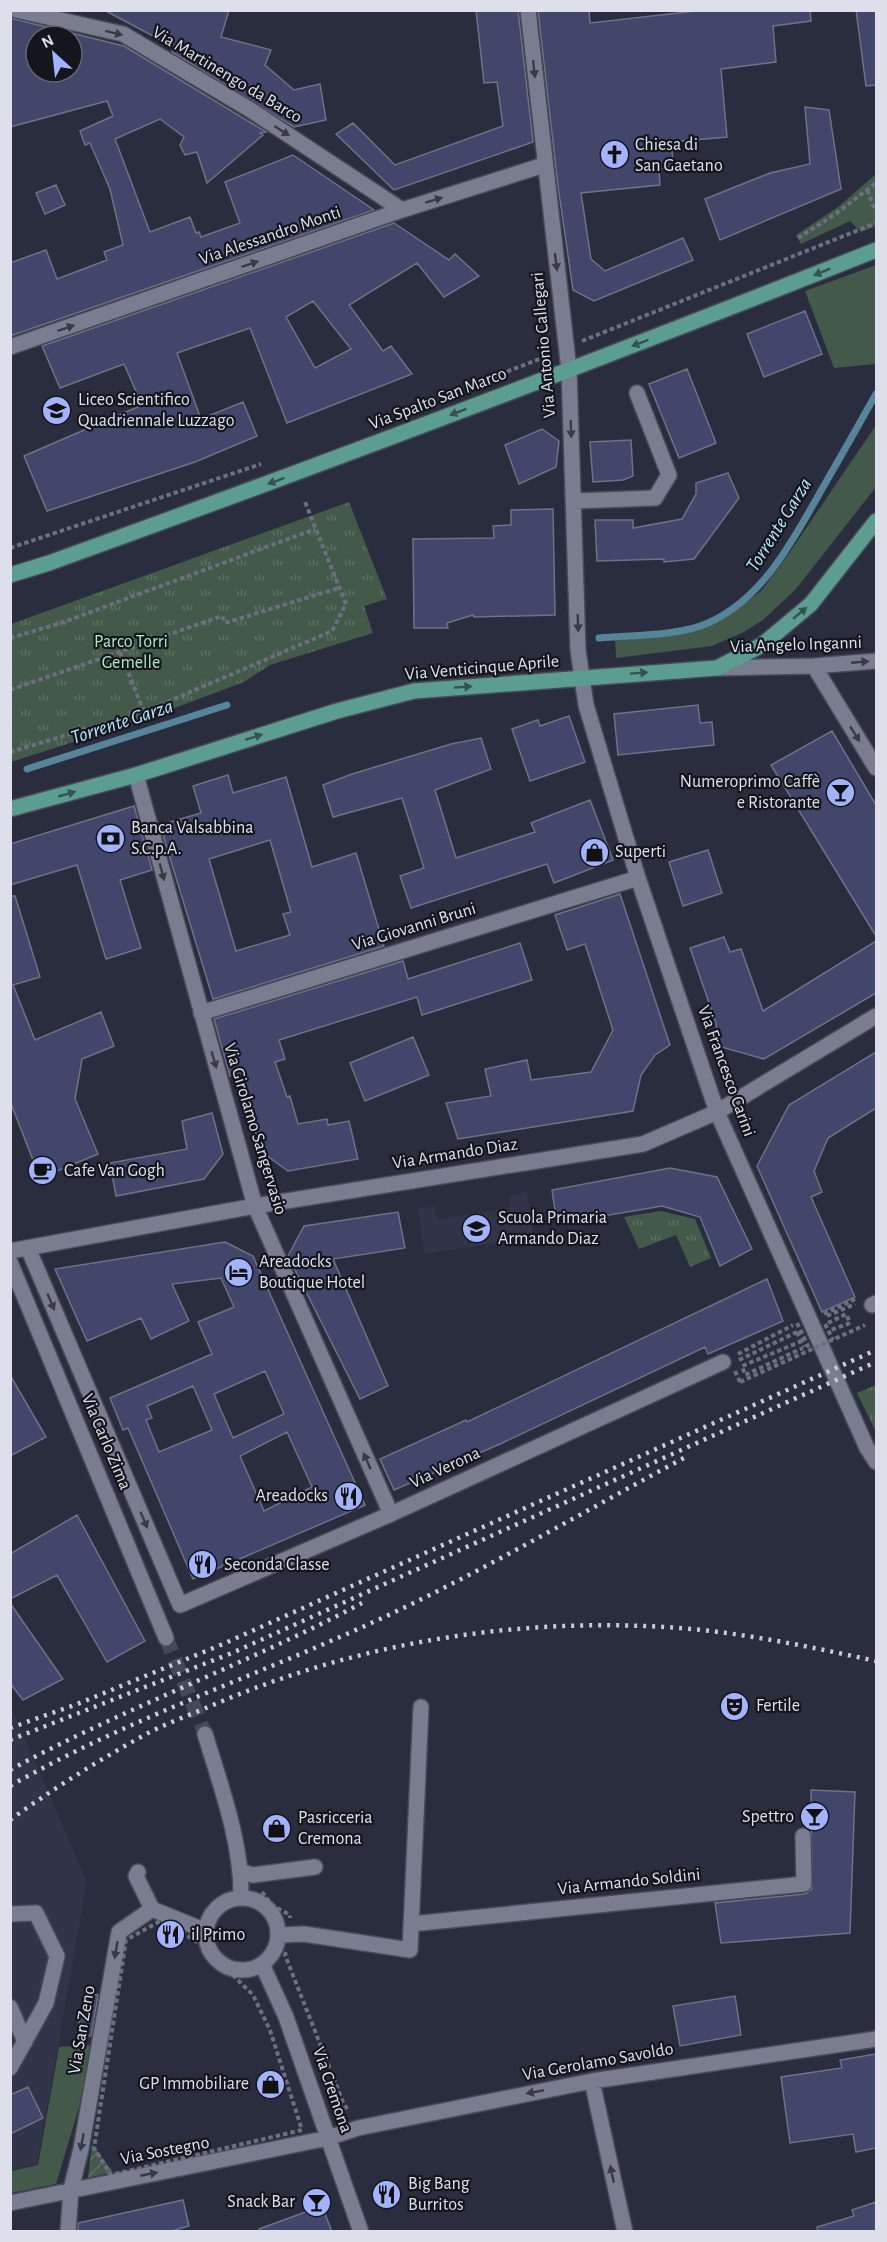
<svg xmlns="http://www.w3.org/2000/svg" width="887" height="2242" font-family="'Alegreya Sans',sans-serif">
	<defs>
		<pattern id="park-tufts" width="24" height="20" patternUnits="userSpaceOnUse" patternTransform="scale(1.5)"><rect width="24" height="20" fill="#435949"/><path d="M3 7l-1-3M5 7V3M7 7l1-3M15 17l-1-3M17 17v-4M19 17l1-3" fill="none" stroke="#5e7163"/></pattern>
		<pattern id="garden-furrows" width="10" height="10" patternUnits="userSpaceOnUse" patternTransform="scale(1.5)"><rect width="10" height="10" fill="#435949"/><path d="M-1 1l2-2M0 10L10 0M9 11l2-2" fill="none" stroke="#5e7163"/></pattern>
	</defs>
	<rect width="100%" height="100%" fill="#2a2d3d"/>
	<path fill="#32344a" d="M527 1192 534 1237 424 1254 418 1209 435 1206 437 1219 510 1208V1195Z
		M14 1713 87 1882 37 2164 11 2170 10 1714Z"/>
	<path fill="#435949" d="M876 174V226L861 232 850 221 801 244 796 235 838 207Z
		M876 265V364L834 368 805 291Z
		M876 425V487L796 589 763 620 742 633 712 646 616 658 615 639 683 633 709 626 733 612 761 591 790 552Z
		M92 2045 79 2107 56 2184 11 2193V2171L38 2165 59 2047Z"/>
	<path fill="url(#park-tufts)" d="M349 502 387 599 364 606 373 633 270 665 244 682 148 718 11 762V624Z
		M661 1211 695 1219 711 1258 690 1267 676 1235 639 1249 624 1217Z
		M876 1385V1432L857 1393Z"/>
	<path fill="url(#garden-furrows)" d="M92 2144 113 2172 88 2178Z"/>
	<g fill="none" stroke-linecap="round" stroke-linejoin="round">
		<path stroke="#568499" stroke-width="7" d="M599 638C631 635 680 636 708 623 764 598 793 540 822 489 840 458 858 426 876 394
			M27 769 227 705"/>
	</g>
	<path fill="#41466a" stroke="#6e7285" stroke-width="1.5" fill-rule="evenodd" d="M104 10H229L221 37 271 50 265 65 294 90 320 84 326 120 294 127 172 52 174 47Z
		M476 10H518L533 142 394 190 336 134 353 123 395 165 503 126 497 82 484 83Z
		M538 10H589L590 23 705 10H810L811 21 773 26 776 62 721 69 727 137 671 142 674 168 659 169 660 185 581 193 591 259 605 271 683 238 693 260 594 301 573 290 558 186Z
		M856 10H876V85L866 86Z
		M10 18 124 46 266 132 260 133 263 135 207 183 197 152 185 155 180 145 184 137 160 119 115 139 150 232 190 217 196 233 199 232 201 237 240 223 225 182 293 155 374 210 10 336V263L46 250 57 279 107 260 104 252 123 245 110 189 90 143 85 145 80 131 113 116 107 101 10 127ZM36 36H72V72H36Z
		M805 107 829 110 841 189 720 240 705 199 770 173 810 164Z
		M56 185 65 205 45 214 36 193Z
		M394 223 449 260 455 254 479 276 444 297 417 263 349 305 383 351 391 346 412 374 287 423 250 328 177 353 201 419 243 402 257 436 195 462 47 511 24 456 142 405 124 364 60 388 42 346ZM313 301 351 349 315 368 286 317Z
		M805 311 822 354 764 377 747 334Z
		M687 369 716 443 679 458 649 384Z
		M542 429 559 441 556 467 519 484 505 445Z
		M631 440 633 476 623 480 593 482 590 442Z
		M728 473 739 498 694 559 664 562V559L597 561 595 520H633V528L682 519 696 494V483Z
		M553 509 555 615 474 617 473 615 447 623 448 628H414L413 539 494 538 493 526 511 525V510Z
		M698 705 700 723 712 722 714 745 618 755 614 714Z
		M569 716 585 762 530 781 512 729 538 720 540 726Z
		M832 731 876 805V936L771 765Z
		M481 738 491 769 435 790 456 858 535 832 531 823 590 800 613 860 554 883 547 864 411 908 400 876 424 868 402 798 333 817 323 785 352 774 451 744Z
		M228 775 233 793 286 777 312 867 356 853 384 946 213 999 160 825 201 813 193 786ZM270 840 291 912 283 914 290 935 236 951 209 859Z
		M134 806 152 870 120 880 141 948 106 959 77 865 10 885V844Z
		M708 850 722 893 683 906 669 862Z
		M620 894 670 1045 655 1055 641 1075 633 1111 458 1139 446 1103 491 1096 485 1069 527 1060 531 1080 591 1072 613 1030 585 944 567 950 555 915Z
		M10 896H15L40 977 13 985 35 1040 101 1012 114 1046 82 1059 75 1099 98 1154 40 1178 10 1101Z
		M724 937 730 952 741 949 763 1011 876 941V993L764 1059 721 1047 715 1020 690 948Z
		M520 943 532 980 422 1015 417 997 279 1040 285 1059 275 1062 287 1097 290 1096 298 1124 327 1119 328 1125 349 1121 358 1159 288 1171 262 1152 236 1075 230 1076 214 1019 403 961 408 979Z
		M413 1037 429 1075 365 1101 350 1063Z
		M876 1052V1108L828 1138 814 1171 822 1192 811 1197 855 1297 822 1312 757 1166 789 1105Z
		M212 1113 223 1154 204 1179 116 1196 110 1163 187 1149 182 1121Z
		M670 1168 717 1177 752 1249 720 1266 700 1217 662 1206 557 1224 552 1190Z
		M398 1212 405 1248 333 1259 388 1386 360 1399 288 1256 304 1226Z
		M225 1242 253 1256 365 1505 193 1579 128 1428 123 1430 110 1398 212 1354 198 1322 234 1307 221 1278 172 1284 189 1321 151 1339 141 1318 87 1341 55 1269ZM265 1371 284 1414 233 1438 214 1394ZM193 1386 212 1430 159 1452 146 1420 152 1418 147 1406ZM287 1432 312 1487 264 1511 240 1456Z
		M767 1279 783 1321 708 1354 705 1347 500 1444 394 1490 380 1459 466 1420 467 1422Z
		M10 1375 46 1437 10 1456Z
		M77 1515 145 1641 107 1662 57 1575 10 1599V1554Z
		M10 1603 63 1679 23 1700 10 1683Z
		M811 1790 855 1792 850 1933 721 1943 715 1903 805 1894 812 1889Z
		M85 1993 98 1995 91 2036 77 2034Z
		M735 1996 741 2035 680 2046 673 2006Z
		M876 2054V2148L856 2152 853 2134 790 2143 781 2077 842 2068 840 2060Z
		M28 2087 43 2118 10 2134V2095Z
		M183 2200 189 2226 168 2232H78V2223Z
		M876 2202V2232H818L817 2227 854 2216 852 2210Z
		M322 2206 332 2232H260L259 2229Z"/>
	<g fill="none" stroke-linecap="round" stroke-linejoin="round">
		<path stroke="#454857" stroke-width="15" stroke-dasharray="15 8" stroke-linecap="butt" d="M166 1638 205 1734"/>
		<defs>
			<path id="minor" d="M16 10 123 34 249 109 402 210
				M528 10 569 370 578 650 586 705 638 878 717 1112 867 1448 876 1462
				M10 347 402 210 544 165
				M574 501 655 498 669 475 637 393
				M814 666 876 768
				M717 668 814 666 876 661
				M136 775 255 1206 391 1514
				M201 1013 638 878
				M28 1248 180 1605 391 1514 723 1362
				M10 1251 255 1206 643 1144 717 1112 876 1016
				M10 1262 166 1638
				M872 1305 876 1303
				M205 1734C221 1787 242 1843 241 1898
				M138 1872 136 1876 152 1909
				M242 1872 253 1875 315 1867
				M206 1934a36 36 0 1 1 72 0a36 36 0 1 1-72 0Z
				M152 1909 206 1931
				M10 1914 36 1913 57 1956 46 2003 10 2068
				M411 1924 804 1884 803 1836
				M278 1935 304 1934 410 1950 421 1707
				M262 1964 286 2017 361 2232
				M10 2007 25 2042
				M592 2081 625 2232
				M10 2203 328 2138 358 2128 592 2081 876 2039
				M68 2232 71 2189 81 2149 119 1932 152 1909"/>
			<path id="major" d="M10 575 49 563C326 463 602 359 876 250
				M10 809 136 775 337 711 414 691 717 668 762 645 811 604 876 521"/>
		</defs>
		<use href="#minor" stroke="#484a57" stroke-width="18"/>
		<use href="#major" stroke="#484a57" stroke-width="18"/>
		<path stroke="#6c6f7d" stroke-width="4" stroke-dasharray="4.5 3" stroke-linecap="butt" d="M867 190 876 212
			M798 238 834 215 876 183
			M582 341 876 223
			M451 393 550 355
			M10 548 261 464
			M10 638 61 623 315 529
			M120 652 144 712
			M10 690 222 616 225 623 339 588
			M10 752 144 712 332 631 346 604 305 502
			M824 1314 855 1299
			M827 1316 855 1304
			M828 1323 846 1314 850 1323 831 1330
			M802 1341 742 1366 745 1375 803 1348
			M738 1354 793 1325
			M739 1360 797 1332
			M735 1371 740 1382
			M262 1892 272 1905 290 1915V1918
			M162 1920 202 1945 253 1995 270 2030 302 2130 111 2175 94 2148 126 1940Z
			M286 1952 285 1955 343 2102 349 2112"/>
		<use href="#minor" stroke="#7a7d90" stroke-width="15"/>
		<use href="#major" stroke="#5b9d8f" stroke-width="15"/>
		<path stroke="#c9ccd6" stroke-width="4.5" stroke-dasharray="3 6" stroke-linecap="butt" d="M10 1728 75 1705 223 1644 876 1350
			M10 1740 232 1653 876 1362
			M10 1770C124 1708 247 1664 362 1603
			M10 1786C122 1722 242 1681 358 1629 470 1579 577 1515 684 1458
			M10 1820C54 1788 102 1758 150 1732 170 1722 192 1714 213 1705 364 1640 528 1615 692 1629 754 1635 816 1648 876 1661"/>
		<path stroke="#6c6f7d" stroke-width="4" stroke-dasharray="4.5 3" stroke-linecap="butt" d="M797 1323 810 1350
			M825 1324 833 1340
			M797 1332 804 1347
			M740 1382 865 1325"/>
	</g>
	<defs><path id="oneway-solid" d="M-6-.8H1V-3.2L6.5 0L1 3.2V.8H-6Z" transform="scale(1.5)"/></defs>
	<g fill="#383a45">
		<use href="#oneway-solid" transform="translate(114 33) rotate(14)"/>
		<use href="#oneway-solid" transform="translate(534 69) rotate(84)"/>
		<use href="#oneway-solid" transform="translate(282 131) rotate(33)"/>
		<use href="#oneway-solid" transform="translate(434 200) rotate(-17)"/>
		<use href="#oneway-solid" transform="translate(556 262) rotate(83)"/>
		<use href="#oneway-solid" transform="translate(250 264) rotate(-19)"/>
		<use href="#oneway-solid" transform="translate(66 328) rotate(-19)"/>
		<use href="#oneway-solid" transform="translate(571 429) rotate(88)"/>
		<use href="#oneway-solid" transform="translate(578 623) rotate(88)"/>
		<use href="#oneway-solid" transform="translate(860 662) rotate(-5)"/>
		<use href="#oneway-solid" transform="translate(855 734) rotate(58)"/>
		<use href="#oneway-solid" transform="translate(162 872) rotate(75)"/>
		<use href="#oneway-solid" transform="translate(214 1060) rotate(74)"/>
		<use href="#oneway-solid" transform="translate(51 1302) rotate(67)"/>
		<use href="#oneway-solid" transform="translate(367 1461) rotate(-114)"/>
		<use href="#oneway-solid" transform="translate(144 1520) rotate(67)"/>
		<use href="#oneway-solid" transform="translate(116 1950) rotate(100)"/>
		<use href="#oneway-solid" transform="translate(535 2092) rotate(169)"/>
		<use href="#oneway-solid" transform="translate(82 2142) rotate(101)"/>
		<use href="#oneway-solid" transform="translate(149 2174) rotate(-11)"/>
		<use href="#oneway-solid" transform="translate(612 2174) rotate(-102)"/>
	</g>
	<g fill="#345350">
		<use href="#oneway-solid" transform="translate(822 272) rotate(158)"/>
		<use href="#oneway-solid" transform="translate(640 343) rotate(159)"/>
		<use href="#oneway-solid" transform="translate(458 412) rotate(159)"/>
		<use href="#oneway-solid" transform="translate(276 481) rotate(160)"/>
		<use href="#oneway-solid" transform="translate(800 613) rotate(-40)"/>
		<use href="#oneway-solid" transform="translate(639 673) rotate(-4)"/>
		<use href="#oneway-solid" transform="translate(463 687) rotate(-4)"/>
		<use href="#oneway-solid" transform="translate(254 737) rotate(-18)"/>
		<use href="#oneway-solid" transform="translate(67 794) rotate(-16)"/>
	</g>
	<defs>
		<symbol id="church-disc" viewBox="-11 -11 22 22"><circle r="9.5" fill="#a2b2fd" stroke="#14161d"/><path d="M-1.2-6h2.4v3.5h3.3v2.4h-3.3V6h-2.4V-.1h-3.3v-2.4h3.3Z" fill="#111"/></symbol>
		<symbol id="school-disc" viewBox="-11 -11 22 22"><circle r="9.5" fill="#a2b2fd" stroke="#14161d"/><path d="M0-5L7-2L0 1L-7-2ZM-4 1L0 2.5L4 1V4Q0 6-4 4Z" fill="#111"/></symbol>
		<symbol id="bar-disc" viewBox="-11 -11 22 22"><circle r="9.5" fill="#a2b2fd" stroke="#14161d"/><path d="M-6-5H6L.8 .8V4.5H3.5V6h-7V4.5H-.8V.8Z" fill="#111"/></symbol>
		<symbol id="bank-disc" viewBox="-11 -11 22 22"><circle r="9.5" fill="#a2b2fd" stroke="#14161d"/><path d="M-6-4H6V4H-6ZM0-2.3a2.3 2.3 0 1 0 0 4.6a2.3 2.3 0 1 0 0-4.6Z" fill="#111"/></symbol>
		<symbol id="shop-disc" viewBox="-11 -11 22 22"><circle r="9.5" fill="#a2b2fd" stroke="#14161d"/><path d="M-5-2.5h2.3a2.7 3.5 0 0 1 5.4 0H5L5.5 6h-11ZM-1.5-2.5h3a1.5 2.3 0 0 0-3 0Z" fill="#111"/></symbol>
		<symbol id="cafe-disc" viewBox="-11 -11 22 22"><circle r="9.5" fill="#a2b2fd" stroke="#14161d"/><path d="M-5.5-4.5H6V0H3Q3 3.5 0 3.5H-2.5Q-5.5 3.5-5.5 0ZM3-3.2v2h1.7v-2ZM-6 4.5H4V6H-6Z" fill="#111"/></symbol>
		<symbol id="hotel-disc" viewBox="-11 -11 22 22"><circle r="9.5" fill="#a2b2fd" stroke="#14161d"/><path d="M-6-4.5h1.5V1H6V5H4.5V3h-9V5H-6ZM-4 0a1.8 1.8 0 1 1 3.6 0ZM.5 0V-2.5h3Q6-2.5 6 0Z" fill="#111"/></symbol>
		<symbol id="restaurant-disc" viewBox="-11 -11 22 22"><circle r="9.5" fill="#a2b2fd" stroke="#14161d"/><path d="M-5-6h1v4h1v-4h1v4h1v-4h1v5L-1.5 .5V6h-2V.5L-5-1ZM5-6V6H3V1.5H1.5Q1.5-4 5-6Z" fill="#111"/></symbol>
		<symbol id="theatre-disc" viewBox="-11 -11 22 22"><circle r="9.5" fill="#a2b2fd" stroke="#14161d"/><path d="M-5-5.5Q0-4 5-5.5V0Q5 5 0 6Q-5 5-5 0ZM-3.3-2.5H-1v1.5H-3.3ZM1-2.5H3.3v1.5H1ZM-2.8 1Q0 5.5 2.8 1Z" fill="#111"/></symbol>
	</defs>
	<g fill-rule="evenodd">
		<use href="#church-disc" x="598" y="138" width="33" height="33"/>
		<use href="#school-disc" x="40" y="394" width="33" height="33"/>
		<use href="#bar-disc" x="824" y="776" width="33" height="33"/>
		<use href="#bank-disc" x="94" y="822" width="33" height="33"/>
		<use href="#shop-disc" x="578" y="836" width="33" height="33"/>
		<use href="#cafe-disc" x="26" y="1154" width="33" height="33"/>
		<use href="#school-disc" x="460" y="1212" width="33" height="33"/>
		<use href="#hotel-disc" x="222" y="1256" width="33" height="33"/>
		<use href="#restaurant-disc" x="332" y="1480" width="33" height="33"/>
		<use href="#restaurant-disc" x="186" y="1548" width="33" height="33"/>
		<use href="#theatre-disc" x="718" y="1690" width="33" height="33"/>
		<use href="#bar-disc" x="798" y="1800" width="33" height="33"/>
		<use href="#shop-disc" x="260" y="1812" width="33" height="33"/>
		<use href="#restaurant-disc" x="154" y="1918" width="33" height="33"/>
		<use href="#shop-disc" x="254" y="2068" width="33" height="33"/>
		<use href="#restaurant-disc" x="370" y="2178" width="33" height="33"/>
		<use href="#bar-disc" x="300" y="2186" width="33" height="33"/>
	</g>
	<g text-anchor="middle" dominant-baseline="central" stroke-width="4.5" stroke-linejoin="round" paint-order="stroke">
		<g font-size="18" fill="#dde0ea" stroke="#14161d">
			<text transform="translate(227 75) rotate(31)">Via Martinengo da Barco</text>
			<text transform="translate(270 236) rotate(-19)">Via Alessandro Monti</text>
			<text transform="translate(544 345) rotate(-95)">Via Antonio Callegari</text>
			<text transform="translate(438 399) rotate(-21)">Via Spalto San Marco</text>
			<text transform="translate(796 645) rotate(-2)">Via Angelo Inganni</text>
			<text transform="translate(482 668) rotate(-5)">Via Venticinque Aprile</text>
			<text transform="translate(414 927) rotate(-17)">Via Giovanni Bruni</text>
			<text transform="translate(726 1071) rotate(70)">Via Francesco Carini</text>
			<text transform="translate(255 1129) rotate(73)">Via Girolamo Sangervasio</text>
			<text transform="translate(455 1154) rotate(-9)">Via Armando Diaz</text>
			<text transform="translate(106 1442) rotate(67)">Via Carlo Zima</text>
			<text transform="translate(445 1468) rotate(-25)">Via Verona</text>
			<text transform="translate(629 1882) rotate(-6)">Via Armando Soldini</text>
			<text transform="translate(82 2030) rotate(-80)">Via San Zeno</text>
			<text transform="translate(598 2062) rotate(-10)">Via Gerolamo Savoldo</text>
			<text transform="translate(332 2090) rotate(71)">Via Cremona</text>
			<text transform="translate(165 2151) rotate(-11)">Via Sostegno</text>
		</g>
		<g font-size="18" fill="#dde0ea" stroke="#14161d" text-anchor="start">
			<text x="635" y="145">Chiesa di<tspan x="635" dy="21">San Gaetano</tspan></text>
			<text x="78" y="400">Liceo Scientifico<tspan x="78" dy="21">Quadriennale Luzzago</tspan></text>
			<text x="820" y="782" text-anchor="end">Numeroprimo Caffè<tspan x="820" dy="21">e Ristorante</tspan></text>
			<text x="131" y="828">Banca Valsabbina<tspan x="131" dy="21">S.C.p.A.</tspan></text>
			<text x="615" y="852">Superti</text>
			<text x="64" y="1171">Cafe Van Gogh</text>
			<text x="498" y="1218">Scuola Primaria<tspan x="498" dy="21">Armando Diaz</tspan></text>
			<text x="259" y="1262">Areadocks<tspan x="259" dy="21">Boutique Hotel</tspan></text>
			<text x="328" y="1496" text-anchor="end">Areadocks</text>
			<text x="224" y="1565">Seconda Classe</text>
			<text x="756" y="1706">Fertile</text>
			<text x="794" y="1817" text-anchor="end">Spettro</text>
			<text x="298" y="1818">Pasricceria<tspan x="298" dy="21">Cremona</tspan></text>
			<text x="191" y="1935">il Primo</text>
			<text x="249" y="2084" text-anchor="end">GP Immobiliare</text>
			<text x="408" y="2184">Big Bang<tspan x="408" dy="21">Burritos</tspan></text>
			<text x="295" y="2202" text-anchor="end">Snack Bar</text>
		</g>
		<g font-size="18" fill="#abebbe" stroke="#14161d">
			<text x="131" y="642">Parco Torri<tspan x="131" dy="21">Gemelle</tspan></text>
		</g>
		<g font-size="20" font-style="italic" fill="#bae6fb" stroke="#14161d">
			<text transform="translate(779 525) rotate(-58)">Torrente Garza</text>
			<text transform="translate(122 722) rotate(-18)">Torrente Garza</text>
		</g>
	</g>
	<rect width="887" height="2242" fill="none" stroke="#dde0ea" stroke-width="24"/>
	<g transform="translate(54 54) rotate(333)"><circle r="28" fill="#14161d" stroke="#64676f" stroke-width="1.5"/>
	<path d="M0-4.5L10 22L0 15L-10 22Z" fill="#a2b2fd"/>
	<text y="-9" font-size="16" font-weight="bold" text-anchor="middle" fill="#dde0ea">N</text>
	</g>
</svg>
